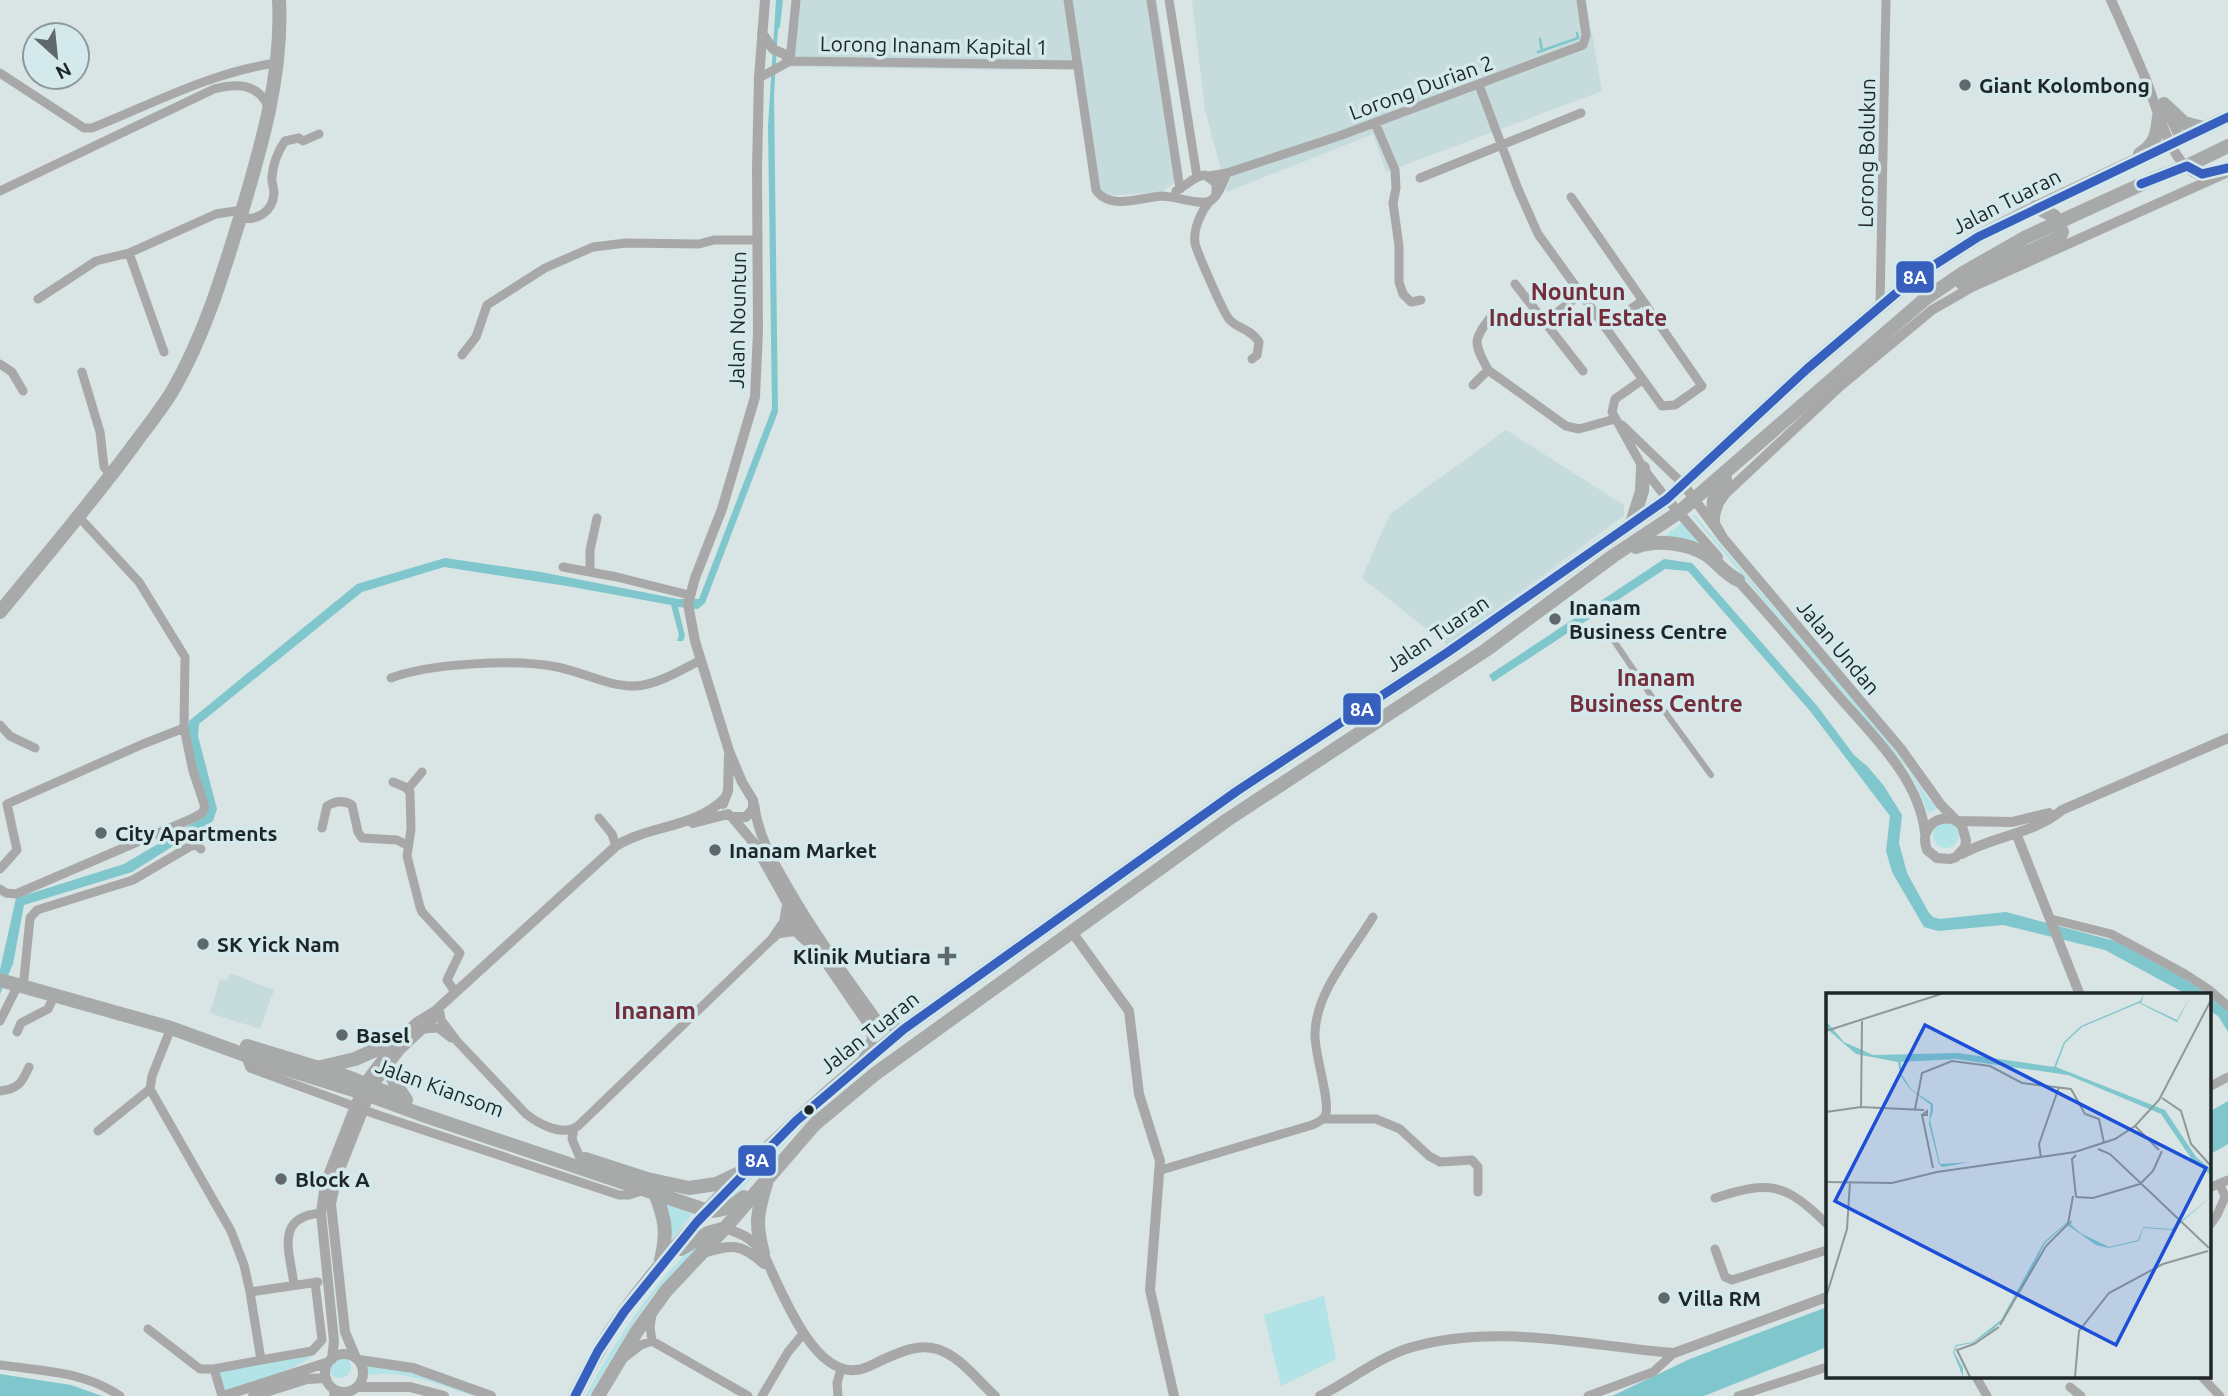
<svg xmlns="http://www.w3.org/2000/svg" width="2228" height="1396" font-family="Ubuntu,sans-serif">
	<rect width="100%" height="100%" fill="#d9e4e5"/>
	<path fill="#c5dbdc" d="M793 0H1157L1183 177 1161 192 1107 196 1100 188 1081 67 1011 70 789 67Z
		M1192 0H1586L1602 91 1386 172 1373 134 1227 192 1205 110Z
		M1506 430 1624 505V516L1447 645 1362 578 1390 514Z
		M230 973 274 990 260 1029 210 1013 220 979 227 980Z"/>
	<path fill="#b2e3e7" d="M1693 513 1877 728 1904 762 1927 797 1937 808 1928 813 1917 785 1906 767 1695 519Z
		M1683 522 1707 550 1660 540Z
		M1933 835a13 13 0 1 1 26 0a13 13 0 1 1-26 0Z
		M791 1135 792 1136 730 1201 728 1199Z
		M663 1201 692 1214 672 1239 670 1219Z
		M705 1240 654 1294 630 1328 589 1396H586C604 1357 668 1259 705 1240Z
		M1324 1296 1336 1359 1281 1386 1264 1315Z
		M321 1348C299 1371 258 1380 228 1390H224L215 1365 219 1363 220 1369Z
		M329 1367a11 11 0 1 1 22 0a11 11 0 1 1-22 0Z
		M363 1361 383 1362 481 1396C467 1396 457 1390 444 1386 414 1376 391 1371 361 1376Z"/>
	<path fill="#7fc7cc" d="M776 0H783L780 27 778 29 774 95 778 412 705 603 698 609 678 607 685 636 683 641H677L679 635 671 605 567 586 444 567 362 592 199 724 198 736 217 809 213 821 132 872 24 905 13 964 0 994V970L16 898 124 864 205 816 207 811 187 734 189 721 357 584 445 558 541 572 678 599H699L772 409 768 126Z
		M1664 559 1692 563 1818 707 1854 755 1868 767 1884 786 1902 815 1899 843 1907 873 1929 913 1933 917 1940 919 2006 912 2115 941 2180 976 2218 1001 2228 1011V1032L2218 1016 2209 1010V995H2188L2105 950 2003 925 1938 931 1924 927 1892 872 1886 851 1890 816 1810 711 1688 571 1665 569 1493 682 1489 675Z
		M2228 1101V1144L2209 1155V1112Z
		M1827 1307V1347L1704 1396H1612L1690 1359Z
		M0 1374 71 1385 102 1396H0Z"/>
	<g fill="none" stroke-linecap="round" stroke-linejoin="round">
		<path stroke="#7fc7cc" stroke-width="2.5" d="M1540 39 1542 51
			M1538 52 1578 38 1577 33"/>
		<path stroke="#a9a8a8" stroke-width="6" d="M1606 629 1654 700
			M1660 705 1711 775"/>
		<path stroke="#a9a8a8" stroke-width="9" d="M1068 0 1096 190C1109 211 1142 197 1162 196 1174 196 1201 206 1210 201 1219 196 1223 181 1227 173
			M1151 0 1180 189
			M1169 0 1197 177
			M790 61 1078 65
			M790 61 796 0
			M0 73 84 128H92C152 104 212 72 276 63
			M759 78 790 61
			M1479 85 1518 189 1538 234 1662 406 1675 405 1702 386 1571 197
			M1375 123 1395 170 1396 188 1393 203 1399 246V282L1403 294 1411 302 1421 300
			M1209 176 1227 173 1339 136 1583 45 1586 35 1581 0
			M1420 178 1581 113
			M0 191 214 89C237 83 257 83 268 106
			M1176 191C1186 186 1194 176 1205 175L1216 183V194
			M1209 202C1201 212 1193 229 1195 243 1196 250 1223 312 1229 319 1237 329 1250 328 1259 342L1257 355 1252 359
			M240 218C257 221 273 212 274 193 274 187 271 182 272 177 273 164 278 151 285 141L299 138 303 141 319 134
			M129 253 164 352
			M1515 284 1583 371
			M38 299 96 261 129 253 216 214 242 210
			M1880 306 1886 0
			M1544 322 1581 294
			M1606 327 1642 301
			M462 355 476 337 487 305 545 268 593 247 626 243 699 244 714 240H758
			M0 364 12 372 23 391
			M1488 370C1475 344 1471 342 1490 318
			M82 372 100 432 104 467 111 475
			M1642 380 1615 399 1612 412 1643 468 1667 499
			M1473 385 1488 370 1566 426 1579 429 1615 419
			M1622 425 1683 484
			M563 567 617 577 689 595
			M590 571V550L597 518
			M391 678C430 663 517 659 557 667 583 672 609 687 636 686 659 684 681 670 701 660
			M0 725 10 736 35 748
			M393 782 405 787 410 792 411 829 407 856 420 907 422 912 460 953 447 980 455 992
			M408 789 422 772
			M599 818 612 834 616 846
			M322 828 327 806C335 801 344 800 352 805L358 832 362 838 397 840 407 845
			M0 869 17 850 7 804 143 744 184 728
			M0 889 6 893 16 894 191 819 202 813 205 807 193 771 184 728 185 657 139 582 78 516
			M2051 919 2111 934 2128 943 2185 974 2208 989 2228 1006
			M24 978 30 918 37 910 133 880 189 847 196 845 201 849
			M440 1013 441 1020 456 1040 526 1114C539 1124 562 1137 578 1126L773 938 796 919
			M0 1021 18 985
			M171 1028 152 1076 150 1089 231 1231 244 1265 250 1292 261 1360 214 1369
			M424 1029 438 1028 451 1038
			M17 1032 21 1023 48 1009 54 996
			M245 1055 250 1068 378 1115 619 1195H629L644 1190
			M2209 1087 2228 1077
			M0 1091C18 1089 22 1083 29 1067
			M1324 1119H1376L1400 1129 1429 1156 1440 1162 1472 1160 1478 1167V1192
			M574 1129 572 1139 580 1158
			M98 1131 150 1089
			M1161 1170 1312 1125C1317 1123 1322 1121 1325 1116 1332 1104 1313 1051 1315 1032 1317 990 1352 952 1373 917
			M2209 1188 2228 1180
			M1715 1198C1770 1180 1785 1183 1827 1224
			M2209 1226 2217 1215 2225 1197 2220 1184
			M1715 1249 1725 1277 1732 1280 1827 1250
			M294 1285C290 1252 274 1217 321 1213
			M250 1292 318 1282
			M652 1314 650 1327 652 1341 748 1396
			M148 1329 200 1369H214L222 1396
			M624 1358 641 1345 652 1341
			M261 1360 312 1351 322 1340 315 1282
			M0 1365C42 1371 84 1371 120 1396
			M1976 1377 1987 1396
			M2202 1377 2220 1396
			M2070 1387 2081 1396
			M333 1388 334 1396
			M346 1396 352 1390
			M762 1396 788 1352 803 1334
			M838 1396 837 1383 841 1369
			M1588 1396 1653 1372 1674 1353
			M1738 1396 1827 1367"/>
		<path stroke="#a9a8a8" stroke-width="10" d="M2111 0C2123 27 2135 53 2146 80 2156 104 2170 164 2197 174 2205 176 2212 173 2219 171
			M762 33 773 49 784 54 790 61
			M2167 111 2181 140
			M1683 484 1723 538 1901 749 1941 805 1962 826 1966 840 1965 847 1956 857 1950 859 1937 858 1927 850C1920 830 1933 816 1953 819
			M1667 499 1718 557
			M1723 538 1713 520 1719 503 1726 493 1838 388 1932 310 1972 287 2228 172
			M1733 575C1768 613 1801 652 1835 692 1870 733 1919 777 1925 833
			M723 804 728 791 729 755
			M754 804C758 836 773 862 789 889 816 936 848 979 880 1024L904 1029
			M732 817H746L753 809V800L742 782 729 751 695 641 688 604 695 578 722 509 755 397 758 331 757 169 759 78 765 0
			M732 817 753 842 796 919 870 1027 872 1039 862 1061
			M1956 821 2012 822 2049 813
			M693 823 728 814
			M2016 833 2080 995
			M1962 854C1993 836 2034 834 2062 810L2228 738
			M1072 932 1129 1011 1139 1094 1160 1161 1150 1290 1174 1396
			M780 933 795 931 806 941
			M773 938 784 922 787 905
			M725 1228C742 1234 752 1238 763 1253 779 1285 811 1374 855 1370 864 1370 872 1365 880 1361 898 1353 917 1343 937 1349 960 1356 977 1380 995 1396
			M703 1253C732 1244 741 1243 764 1264
			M325 1373a19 19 0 1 1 38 0a19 19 0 1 1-38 0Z
			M356 1358 345 1332 331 1204 337 1177 373 1086 400 1050 433 1019
			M332 1359 334 1341 321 1213 325 1183 364 1083 396 1041 417 1022 435 1011 616 846C649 825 695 828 724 799
			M359 1360 413 1368 491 1396
			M357 1387H410L444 1396
			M223 1396 329 1362
			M253 1396 307 1379 326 1378
			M1320 1396C1349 1381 1378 1358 1409 1348 1495 1322 1587 1346 1674 1353L1827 1297"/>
		<path stroke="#a8aaaa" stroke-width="14" d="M2164 104 2184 123 2203 128
			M2140 154C2156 144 2157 134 2159 117
			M1962 283 2060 237 2062 232 2054 216 2036 207
			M1713 520 1714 500 1725 479
			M1632 523 1642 491 1643 468
			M1636 547C1657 539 1688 543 1707 555 1718 563 1725 574 1738 580
			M0 612C45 557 91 503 133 446 146 428 161 410 173 390 204 336 222 277 240 218 261 148 283 74 279 0
			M0 980 171 1028 267 1063 360 1092 420 1114 708 1211C722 1211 733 1207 744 1197
			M247 1046 348 1077 393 1095
			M387 1065 396 1085 406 1100
			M321 1067 355 1059 396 1041
			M585 1159 647 1179 689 1188 716 1184 737 1174
			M655 1193C665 1219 668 1231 661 1260
			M681 1249 708 1233 722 1229
			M763 1253C755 1224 757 1213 766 1184
			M575 1396C587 1372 599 1348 614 1326 639 1289 668 1255 697 1222 760 1151 829 1088 904 1029L1237 791 1448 652 1667 499 1807 369 1914 278 1978 237 2027 212 2228 117
			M598 1396 637 1331 666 1291 725 1228 815 1124 875 1074 1227 820 1486 650 1613 556 1678 513 1925 299 1963 273 2026 237 2153 179 2187 166 2228 146"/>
		<defs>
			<path id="bus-1" d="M2141 184 2187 166 2202 174 2228 168
				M575 1396 598 1351 624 1312 697 1222 796 1121 904 1029 1237 791 1448 652 1667 499 1807 369 1914 278 1978 237 2228 117"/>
		</defs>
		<use href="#bus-1" stroke="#d3e9eb" stroke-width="14"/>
		<use href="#bus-1" stroke="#375fbe" stroke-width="9"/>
	</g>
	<g fill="#5f686a" stroke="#d3e9eb" stroke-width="2.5">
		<circle cx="1965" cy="85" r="7"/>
		<circle cx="1555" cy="619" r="7"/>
		<circle cx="101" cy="833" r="7"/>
		<circle cx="715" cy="850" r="7"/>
		<circle cx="203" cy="944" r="7"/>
		<path d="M943.5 945.5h7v7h7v7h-7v7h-7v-7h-7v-7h7z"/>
		<circle cx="342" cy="1035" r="7"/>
		<circle cx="281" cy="1179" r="7"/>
		<circle cx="1664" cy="1298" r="7"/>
	</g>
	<circle fill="#1e2627" stroke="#d3e9eb" stroke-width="2.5" cx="809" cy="1110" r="6"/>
	<g text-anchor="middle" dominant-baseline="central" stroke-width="7" stroke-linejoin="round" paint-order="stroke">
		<g font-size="21" fill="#1e2627" stroke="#d3e9eb">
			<text transform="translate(934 45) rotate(1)">Lorong Inanam Kapital 1</text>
			<text transform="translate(1421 87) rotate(-20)">Lorong Durian 2</text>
			<text transform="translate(1866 153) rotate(-89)">Lorong Bolukun</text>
			<text transform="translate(2006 201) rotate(-27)">Jalan Tuaran</text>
			<text transform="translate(737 320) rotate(-89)">Jalan Nountun</text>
			<text transform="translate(1437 633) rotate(-34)">Jalan Tuaran</text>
			<text transform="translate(1839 647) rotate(50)">Jalan Undan</text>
			<text transform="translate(869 1032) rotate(-38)">Jalan Tuaran</text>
			<text transform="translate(440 1087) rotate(20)">Jalan Kiansom</text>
		</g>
		<g font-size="21" font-weight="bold" fill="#1e2627" stroke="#d3e9eb" text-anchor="start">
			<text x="1979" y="85">Giant Kolombong</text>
			<text x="1569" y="607">Inanam<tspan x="1569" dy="24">Business Centre</tspan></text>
			<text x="115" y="833">City Apartments</text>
			<text x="729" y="850">Inanam Market</text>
			<text x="217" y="944">SK Yick Nam</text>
			<text x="931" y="956" text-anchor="end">Klinik Mutiara</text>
			<text x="356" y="1035">Basel</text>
			<text x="295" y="1179">Block A</text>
			<text x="1678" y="1298">Villa RM</text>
		</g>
		<g font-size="23" font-weight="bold" fill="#742d3b" stroke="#d3e9eb">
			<text x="1578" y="291">Nountun<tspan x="1578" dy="26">Industrial Estate</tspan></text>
			<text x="1656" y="677">Inanam<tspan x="1656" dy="26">Business Centre</tspan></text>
		</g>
		<g font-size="24" font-weight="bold" fill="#742d3b" stroke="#d3e9eb">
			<text x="655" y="1010">Inanam</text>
		</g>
	</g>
	<g transform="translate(1826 993)">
		<rect width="385" height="385" fill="#d9e4e5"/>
		<path d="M318 1 315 10 351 27 366 1 351 29 313 10 256 34 239 50 230 74 339 117 370 164 385 176V182L367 168 335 121 242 82 130 66 75 69V80L85 96 107 111V119L104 127 114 171 145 169 116 174 113 171 103 131 105 112 84 96 74 82 72 69 30 61 0 35V28L18 49 47 62 132 60 228 74 238 49 255 33 314 8ZM385 203 347 237 317 235 313 248 283 255 270 252 240 231 219 250 201 286 176 328 168 336 147 350 131 353 128 359 137 375V384L127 359 130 352 147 349 175 327 218 249 240 230 246 227 245 232 256 241 283 254 312 247 317 234 346 236Z" fill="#7fc7cc"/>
		<path fill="none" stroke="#8e9899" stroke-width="2" d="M0 38 115 1M336 105 355 118 365 151 385 173M35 114 36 28M89 116 96 80 126 68 164 73 196 90 245 96 259 121 273 126 278 150M0 119 35 114 98 117M96 122 101 118V122H96L107 175M309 133 333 157M272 156 284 161 383 255M250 162 246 166 250 204M215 165 213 151 233 94M0 189 66 190 111 179 249 159 289 146 309 133 333 107 385 7M250 204 267 205 314 191 327 178 336 158M0 304 21 236 24 189M174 332 220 253 242 231 247 203M144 384 131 357 148 351 173 334M249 384 253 338 283 300 337 271 382 258"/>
		<path fill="#1d4ed8" fill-opacity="0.15" stroke="#1d4ed8" stroke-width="3.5" d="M99 32 380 175 290 352 9 208Z"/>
		<rect width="385" height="385" fill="none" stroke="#1e2627" stroke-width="3.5"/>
	</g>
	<g stroke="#d3e9eb" stroke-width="2.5">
		<rect x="1895" y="260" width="40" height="34" rx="7" fill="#375fbe"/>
		<rect x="1342" y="692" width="40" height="34" rx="7" fill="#375fbe"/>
		<rect x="737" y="1144" width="40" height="33" rx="7" fill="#375fbe"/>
	</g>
	<g font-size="19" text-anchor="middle" font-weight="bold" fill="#fff">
		<text x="1915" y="284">8A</text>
		<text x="1362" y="716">8A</text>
		<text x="757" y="1167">8A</text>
	</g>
	<g transform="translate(56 56) rotate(153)"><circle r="33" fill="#d3e9eb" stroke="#8b9b9d" stroke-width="2"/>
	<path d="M0-5L12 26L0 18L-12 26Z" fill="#5f686a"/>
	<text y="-10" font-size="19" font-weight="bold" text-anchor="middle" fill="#1e2627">N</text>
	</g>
</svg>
